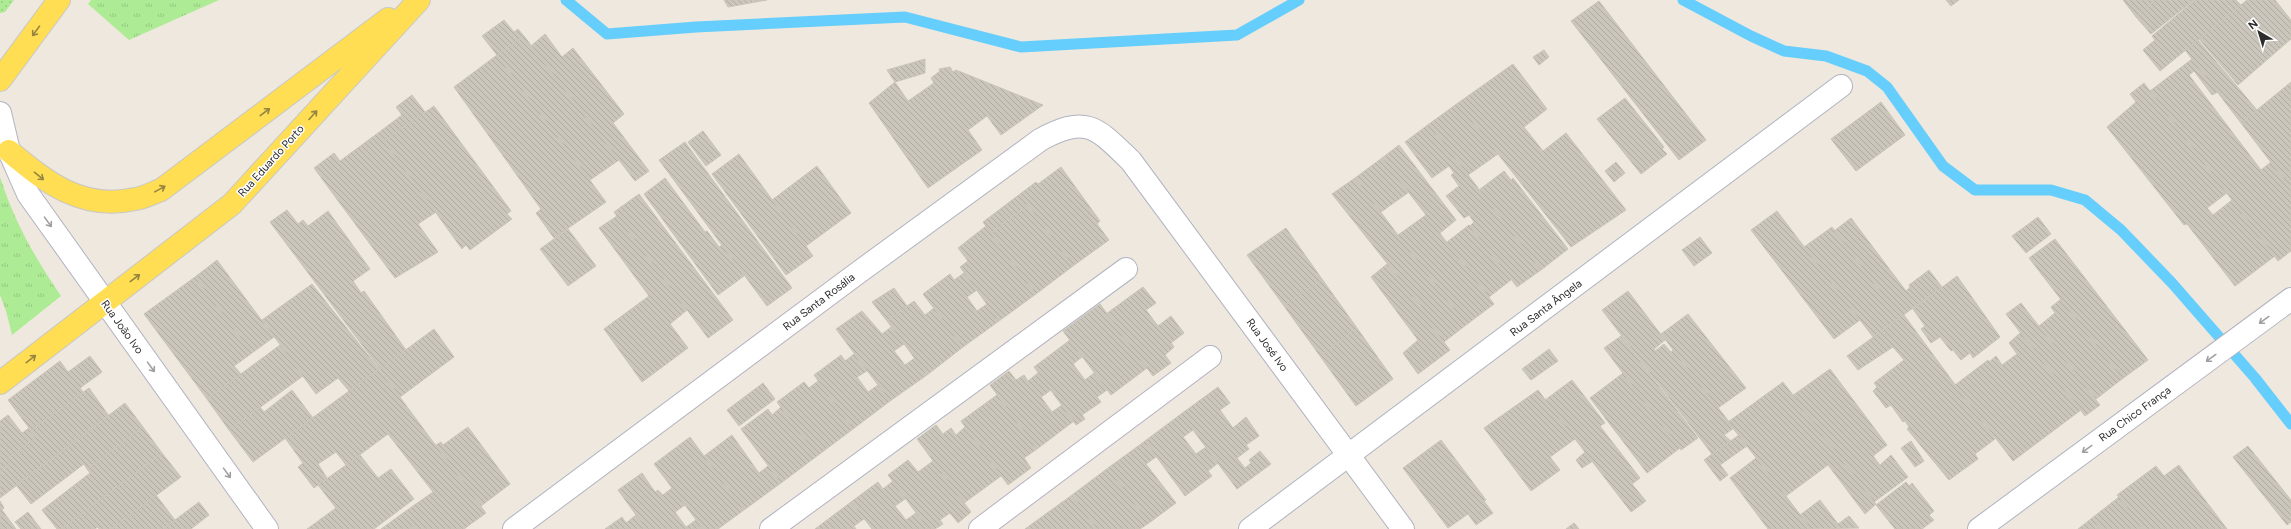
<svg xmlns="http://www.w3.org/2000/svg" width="2291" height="529" font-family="Figtree,sans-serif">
	<defs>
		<pattern id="grass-tufts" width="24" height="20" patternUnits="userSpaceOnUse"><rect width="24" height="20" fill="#aeeb95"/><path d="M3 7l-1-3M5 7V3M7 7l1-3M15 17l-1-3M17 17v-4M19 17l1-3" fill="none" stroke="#96ca81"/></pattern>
		<pattern id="park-dots" width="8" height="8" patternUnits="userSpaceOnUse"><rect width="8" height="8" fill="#aeeb95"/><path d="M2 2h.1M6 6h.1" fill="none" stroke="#96ca81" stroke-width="1.8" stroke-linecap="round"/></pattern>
		<pattern id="building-back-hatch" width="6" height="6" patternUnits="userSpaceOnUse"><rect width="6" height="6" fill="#cac6bc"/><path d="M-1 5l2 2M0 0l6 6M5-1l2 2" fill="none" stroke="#aeaaa2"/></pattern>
	</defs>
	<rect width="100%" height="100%" fill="#efe8de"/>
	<path fill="url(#grass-tufts)" d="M91 0H219L129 40 88 4Z
		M0 177C14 221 35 258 61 296L12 335 6 311 0 295Z"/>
	<path fill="url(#park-dots)" d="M0 0H14L5 12 0 13Z"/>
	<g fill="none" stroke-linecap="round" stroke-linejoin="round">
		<path stroke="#66cefc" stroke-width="11" d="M566 0 607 34 696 27 905 17 1021 47 1237 35 1299 0
			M1683 0 1751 36 1784 51 1826 56 1867 71 1887 87 1943 166 1975 190H2051L2085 200 2121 230 2172 283 2255 378 2291 424"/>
	</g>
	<path fill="url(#building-back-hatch)" stroke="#cbc5b7" d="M724 0H767L728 7Z
		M1946 0H1959L1951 6Z
		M2123 0H2156L2136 17Z
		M2156 0H2194L2151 34 2136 17Z
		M2195 0H2236L2241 5 2160 71 2143 50 2155 40 2152 36Z
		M2247 0H2275L2291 20V39L2238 85 2199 39Z
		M1599 1 1706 140 1679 160 1571 21Z
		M504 20 514 32 518 29 524 36 497 55 482 36Z
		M545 34 562 57 573 48 624 114 613 123 649 171 635 181 531 46Z
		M524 36 619 160 590 180 497 55Z
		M2198 40 2257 110 2241 123 2185 50Z
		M1544 50 1549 57 1539 65 1533 57Z
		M497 55 606 202 554 238 536 213 541 209 454 87Z
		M925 59V73L895 82 887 70Z
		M2192 59 2218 92 2212 95 2194 71 2189 75 2261 170 2271 162 2291 188V251L2278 261 2150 91Z
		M1513 64 1547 109 1524 127 1543 151 1566 133 1626 210 1571 247 1458 103Z
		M950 67 953 72 956 70 1043 105 1001 135 987 116 968 130 982 150 928 188 869 103 895 82 908 101 934 83 931 78 940 71 939 69Z
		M2291 82V170L2282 177 2241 123Z
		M2144 83 2227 193 2207 208 2213 215 2232 200 2275 256 2235 286 2187 224 2184 225 2107 127 2136 102 2130 94Z
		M412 95 425 112 384 141 378 133 402 115 396 107Z
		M1625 98 1664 147 1662 149 1667 154 1641 174 1597 119Z
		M1881 102 1905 135 1856 171 1831 139Z
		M1458 103 1498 154 1468 175 1429 124Z
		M434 106 511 211 507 214 512 219 470 250 466 245 462 249 384 141Z
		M1429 124 1541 270 1517 287 1470 226 1474 222 1469 215 1464 218 1446 196 1459 186 1451 175 1454 173 1449 166 1432 178 1405 142Z
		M703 131 721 155 706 166 688 142Z
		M378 133 436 212 418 224 438 252 395 278 314 168 334 153 340 161Z
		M685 142 792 288 767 306 659 160Z
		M1399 145 1456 220 1440 233 1382 158Z
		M739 154 813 256 786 275 712 174Z
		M1382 158 1409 192 1381 212 1355 178Z
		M1616 162 1625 173 1614 182 1605 171Z
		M817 166 851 213 806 246 772 200Z
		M1061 167 1100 221 1097 224 1109 240 1073 266 1020 194 1036 182 1038 184Z
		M2291 170V188L2282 177Z
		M1504 171 1511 180 1513 178 1568 249 1541 270 1479 190Z
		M665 178 705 232 707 231 719 247 722 245 744 276 718 295 644 194Z
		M1355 178 1466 325 1444 342 1422 314 1425 311 1332 194Z
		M639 194 733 320 708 338 614 212Z
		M1020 194 1028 205 991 233 983 222Z
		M1028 205 1073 266 1036 294 991 233Z
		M287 210 298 224 303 220 308 226 328 211 370 269 353 281 361 293 364 291 406 350 380 369 270 222Z
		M1777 211 1860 320 1834 339 1751 230Z
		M1426 215 1494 304 1466 325 1398 235Z
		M617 216 687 310 670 324 688 348 642 382 604 329 649 296 599 228Z
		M2038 217 2051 234 2026 253 2012 236Z
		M1851 218 1906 291 1910 287 1909 285 1929 270 1942 287 1902 316 1894 306 1892 307 1834 231Z
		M1469 225 1511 280 1489 297 1447 242Z
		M986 226 1036 294 999 321 960 267 968 261 958 248Z
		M1832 227 1892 307 1894 306 1902 316 1873 337 1804 247Z
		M1286 228 1322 279 1284 306 1247 255Z
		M568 229 596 266 568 286 540 249Z
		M1700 237 1712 253 1694 266 1682 250Z
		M2055 239 2148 360 2122 379 2029 258Z
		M217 260 274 337 252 353 195 277Z
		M1387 264 1425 311 1422 314 1450 350 1418 374 1403 353 1418 340 1371 277Z
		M964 273 977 290 967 297 977 311 987 304 999 321 963 347 923 294 950 274 954 280Z
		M1957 276 2000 337 1973 358 1970 353 1961 360 1953 350 1951 351 1940 337 1931 343 1921 329 1925 326 1913 309Z
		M195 277 252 353 234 366 241 374 207 399 144 314Z
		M1322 279 1357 328 1320 356 1284 306Z
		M312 284 379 369 349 391 338 378 316 394 262 320Z
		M1143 287 1156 303 1146 310 1158 326 1171 316 1184 333 1171 343 1174 347 1165 355 1171 363 1153 376 1106 314Z
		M894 288 907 306 887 321 872 302Z
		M1628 291 1665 340 1654 349 1655 351 1664 344 1671 352 1673 350 1734 428 1724 435 1731 441 1712 454 1602 310Z
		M2061 299 2122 379 2096 399 2039 326 2055 313 2051 307Z
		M914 301 925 315 934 308 963 347 927 375 887 321Z
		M2021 303 2100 405 2085 416 2006 314Z
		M1100 304 1147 368 1111 395 1063 331Z
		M862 311 882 334 891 327 904 344 894 351 905 365 915 358 927 375 890 401 836 329Z
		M1688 314 1746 388 1718 408 1661 334Z
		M1904 315 1995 439 1975 454 1978 459 1949 480 1907 429 1909 427 1905 421 1903 422 1891 405 1886 408 1873 391 1877 387 1874 383 1904 360 1893 347 1858 370 1847 356Z
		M1357 328 1393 379 1356 406 1320 356Z
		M434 329 454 357 400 397 380 369Z
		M2021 332 2081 410 2013 461 1955 385 1988 360 1989 362 1996 356 2002 365 2017 354 2009 343Z
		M1621 336 1698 438 1681 450 1604 348Z
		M1070 340 1082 357 1073 364 1085 380 1094 373 1107 390 1097 397 1101 402 1082 415 1085 419 1076 425 1034 367Z
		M280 345 303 376 229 430 207 399Z
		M1549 349 1558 361 1531 380 1522 369Z
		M854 354 867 371 857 377 868 392 878 385 890 401 853 429 814 375 841 355 845 361Z
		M90 356 102 372 80 388 83 392 30 431 35 438 7 459 10 464 0 472V421L8 415 22 433 29 428 8 400 60 361 68 372Z
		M379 369 486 513 464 529H415L403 513 433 492 388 434 346 465 336 452 318 464 327 478 314 488 298 467 303 463 285 438Z
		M1830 369 1887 445 1873 456 1880 465 1891 455 1908 477 1874 502 1792 396Z
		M1009 371 1016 380 1024 375 1028 381 1038 373 1051 390 1041 397 1052 412 1062 405 1074 421 1037 449 990 385Z
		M1623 373 1680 448 1647 473 1590 398Z
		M1572 380 1605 423 1600 426 1640 478 1632 484 1646 501 1631 512 1545 400Z
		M818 381 853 429 817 456 777 402 804 382 809 388Z
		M1783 382 1876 504 1865 514 1828 465 1786 496 1728 422Z
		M763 383 775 399 739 426 727 410Z
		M1218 387 1230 403 1220 410 1233 428 1246 417 1259 436 1246 445 1249 449 1237 458 1245 468 1251 463 1249 460 1260 451 1271 464 1237 489 1181 414Z
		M89 388 109 416 0 498V472L10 464 7 459 35 438 30 431Z
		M292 390 313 418 253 462 229 430 260 407 264 412Z
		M1538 390 1575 439 1550 457 1560 470 1531 491 1484 428Z
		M997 395 1037 449 1024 458 1031 468 1008 485 961 421Z
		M125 403 143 427 87 469 84 464 31 504 16 485Z
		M781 407 817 456 781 483 741 429 768 409 772 415Z
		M1181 414 1193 430 1183 437 1196 454 1206 447 1218 463 1208 471 1212 476 1185 496 1145 441Z
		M936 425 943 434 951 428 956 435 965 427 1001 476 964 503 917 439Z
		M143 427 162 453 61 529H57L42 510 90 473 87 469Z
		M468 427 510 484 481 506 436 445 441 442 443 445Z
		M732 435 759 473 768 466 781 483 744 510 704 456Z
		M1739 435 1747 446 1720 465 1712 454Z
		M690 437 744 510 718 529H703L654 464Z
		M1441 440 1486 500 1484 501 1493 513 1476 525 1468 514 1448 528 1403 468Z
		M1145 441 1156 457 1146 464 1176 503 1149 523 1108 468Z
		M1911 441 1924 461 1915 467 1901 448Z
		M2248 446 2291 500V522L2287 525 2233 457Z
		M1585 452 1593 461 1582 468 1576 460Z
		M162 453 181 477 111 529H99L98 527 95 529H61Z
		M1712 454 1728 475 1720 481 1704 460Z
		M360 455 378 478 391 469 414 499 374 529H307L336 508 318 485Z
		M1756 458 1786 496 1811 529H1768L1730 478Z
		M908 460 918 472 933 461 971 512 958 523 950 513 940 520 943 524 935 529H928L888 475Z
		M2179 465 2187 476 2227 529H2143L2117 495 2156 466 2164 476Z
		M1108 468 1149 523 1140 529H1097L1072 495Z
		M642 473 655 492 658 490 663 495 672 488 685 505 675 512 686 527 696 520 703 529H646L618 490Z
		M893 481 905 499 895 506 906 520 916 513 928 529H872L851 502 878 482 883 489Z
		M1906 482 1909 486 1912 483 1934 511 1929 515 1934 520 1922 529H1895L1876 505Z
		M156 495 175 520 163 529H111Z
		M1072 495 1097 529H1041L1036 521Z
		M2119 497 2143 529H2101L2092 518Z
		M1820 500 1838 524 1849 516 1859 528 1811 529 1800 515Z
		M0 501 4 508 2 510 16 529H0Z
		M199 502 209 515 191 529H163Z
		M851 502 864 519 854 526 856 529H815Z
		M28 512 41 529H21L15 522Z
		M403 513 415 529H381Z
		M636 515 646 529H605L622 517 626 523Z
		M2092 518 2101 529H2078Z
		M1036 521 1041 529H1025Z
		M1574 523 1579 529H1566Z"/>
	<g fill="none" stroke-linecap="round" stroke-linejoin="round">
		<defs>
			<path id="minor" d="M0 113 9 151 28 194 267 529
				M514 529 855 275 1040 140C1087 114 1097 128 1131 161L1403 529
				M771 529 1126 269
				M980 529 1210 357
				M1250 529 1841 86
				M1979 529 2291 299"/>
			<path id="major" d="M0 80 59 0
				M9 151C46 182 82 211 135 199 144 198 152 193 161 190L388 19
				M0 383 232 204 419 0"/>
		</defs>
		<use href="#minor" stroke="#b1b3c1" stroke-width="24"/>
		<use href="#major" stroke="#c8c8c8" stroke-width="24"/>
		<use href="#minor" stroke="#fff" stroke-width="22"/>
		<use href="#major" stroke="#ffde53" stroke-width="22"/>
	</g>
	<defs><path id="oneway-shaft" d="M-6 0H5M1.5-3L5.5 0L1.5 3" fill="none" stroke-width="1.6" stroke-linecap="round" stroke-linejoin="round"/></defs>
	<g stroke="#968540">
		<use href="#oneway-shaft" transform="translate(36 31) rotate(126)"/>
		<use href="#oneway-shaft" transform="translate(265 112) rotate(-37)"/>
		<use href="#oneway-shaft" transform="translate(313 115) rotate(-48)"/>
		<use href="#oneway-shaft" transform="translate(39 176) rotate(39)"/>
		<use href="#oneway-shaft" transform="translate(160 189) rotate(-29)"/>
		<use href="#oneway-shaft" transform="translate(135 278) rotate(-37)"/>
		<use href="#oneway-shaft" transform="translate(31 359) rotate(-38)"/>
	</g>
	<g stroke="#a0a0a0">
		<use href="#oneway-shaft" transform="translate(48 222) rotate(54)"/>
		<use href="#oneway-shaft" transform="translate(2264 320) rotate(144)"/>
		<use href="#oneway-shaft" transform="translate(2211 358) rotate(144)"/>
		<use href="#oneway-shaft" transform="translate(151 367) rotate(54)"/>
		<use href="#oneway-shaft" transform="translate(2087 449) rotate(144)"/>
		<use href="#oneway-shaft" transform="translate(227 473) rotate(54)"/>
	</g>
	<g text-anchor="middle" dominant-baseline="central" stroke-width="3" stroke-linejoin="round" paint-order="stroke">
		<g font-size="11" fill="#2c2c2c" stroke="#fff">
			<text transform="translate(271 161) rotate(-48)">Rua Eduardo Porto</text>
			<text transform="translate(819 302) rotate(-37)">Rua Santa Rosália</text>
			<text transform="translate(1546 308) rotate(-37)">Rua Santa Ângela</text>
			<text transform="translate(122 327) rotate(54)">Rua João Ivo</text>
			<text transform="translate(1267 345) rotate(54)">Rua José Ivo</text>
			<text transform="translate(2135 414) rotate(-36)">Rua Chico França</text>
		</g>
	</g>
	<g transform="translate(2259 32) rotate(322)" stroke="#ffffff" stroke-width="3" paint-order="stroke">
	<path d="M0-3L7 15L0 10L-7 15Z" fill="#2c2c2c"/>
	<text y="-6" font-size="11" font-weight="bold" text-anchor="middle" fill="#2c2c2c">N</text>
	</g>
</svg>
